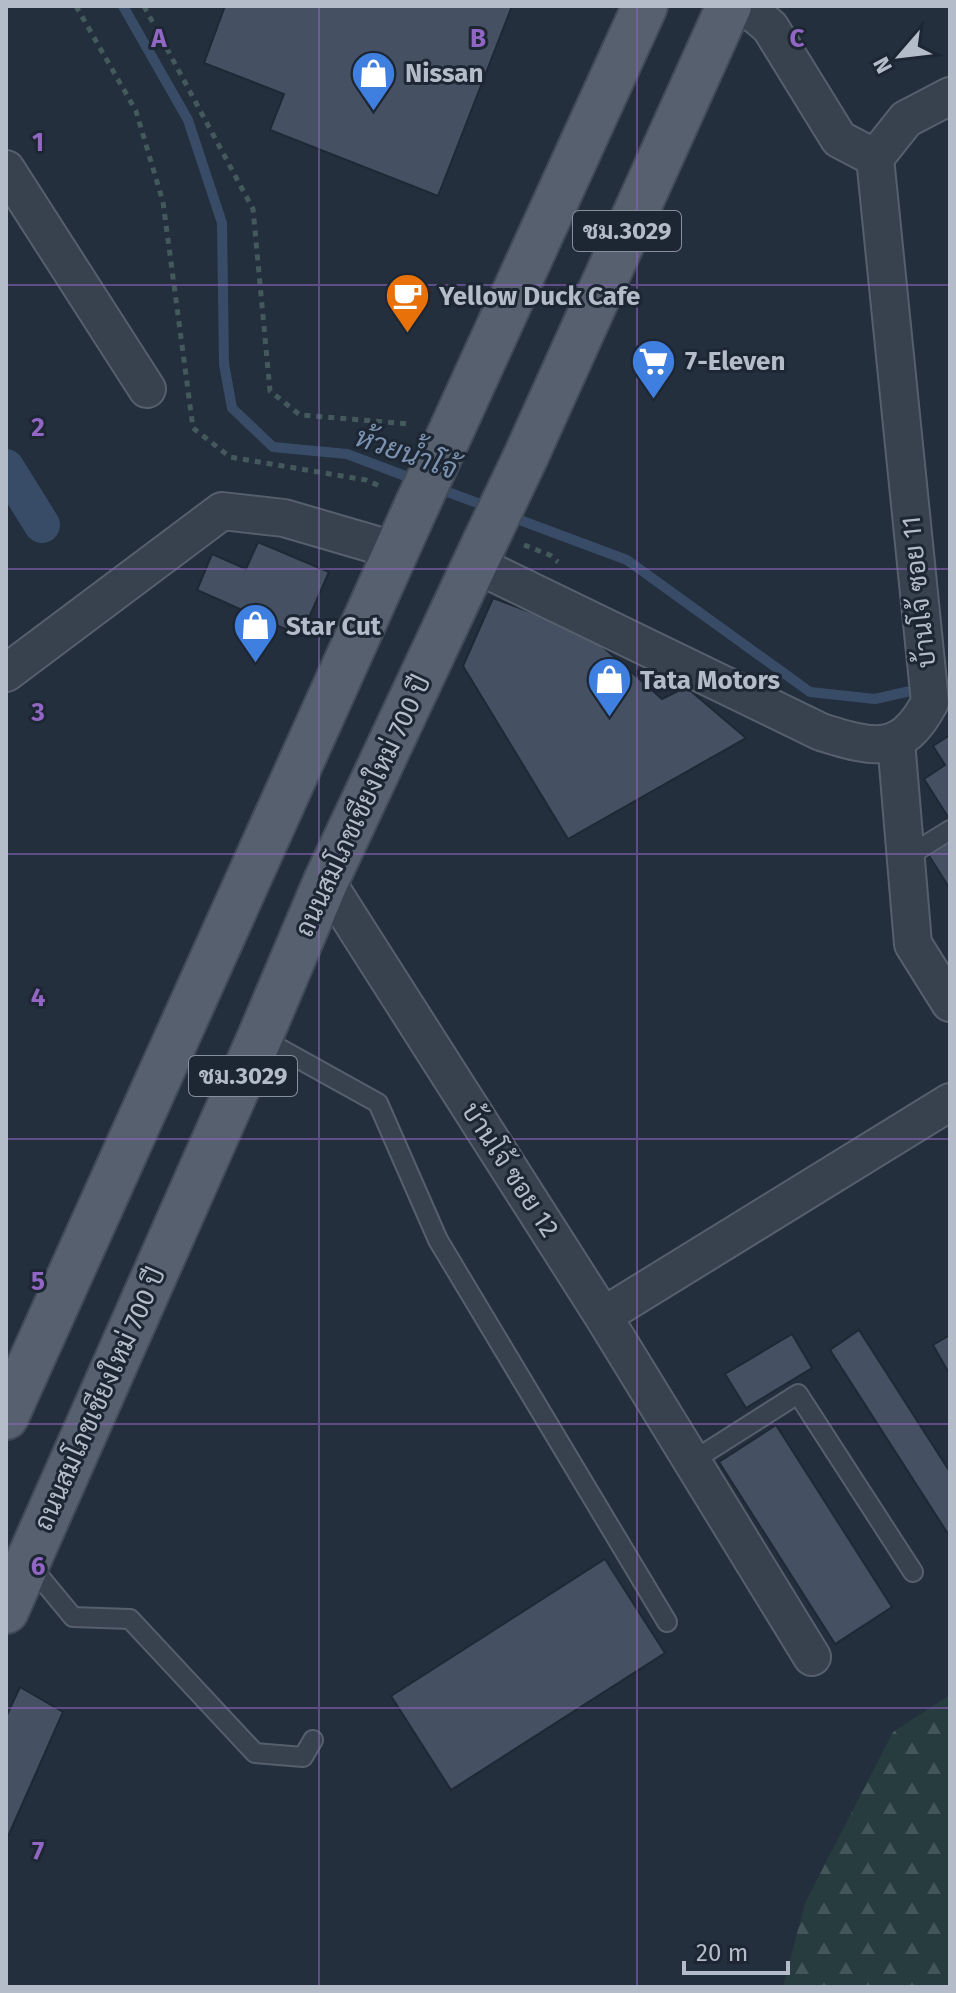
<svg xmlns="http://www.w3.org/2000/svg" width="956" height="1993" font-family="'Fira Sans',Sarabun,sans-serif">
	<defs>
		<pattern id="forest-firs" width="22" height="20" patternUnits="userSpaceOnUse" patternTransform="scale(2)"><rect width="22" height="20" fill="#263c3f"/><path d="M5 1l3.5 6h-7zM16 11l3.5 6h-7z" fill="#435659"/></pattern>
	</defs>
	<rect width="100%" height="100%" fill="#242f3e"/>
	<path fill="url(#forest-firs)" d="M950 1695V1987H783L805 1903 893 1732Z"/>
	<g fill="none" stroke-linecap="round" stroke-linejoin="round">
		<path stroke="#394c67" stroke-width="10" d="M123 6 188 120 222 223 224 364 232 408 273 447 347 454 416 480
			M434 487 491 508
			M509 516 627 560 810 692 875 699 950 682"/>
		<path stroke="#394c67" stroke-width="36" d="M6 467 42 525"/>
	</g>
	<path fill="#455162" stroke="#1f2835" stroke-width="2" d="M225 6H512L438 196 270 130 284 94 204 63Z
		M258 542 329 572 301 636 197 590 212 554 246 569Z
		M493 598 587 633 662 699 686 687 746 738 568 839 463 666Z
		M950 735V820L924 779 945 765 933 746Z
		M950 840V889L928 854Z
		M859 1330 950 1472V1537L830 1350Z
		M792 1334 812 1368 746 1408 725 1374Z
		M950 1335V1375L933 1345Z
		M776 1425 892 1607 835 1644 719 1462Z
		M605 1559 665 1653 451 1790 391 1696Z
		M20 1687 63 1712 6 1841V1717Z"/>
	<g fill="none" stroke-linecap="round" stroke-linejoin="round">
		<defs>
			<path id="lane" d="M905 858 950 830
				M261 1038 378 1103 438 1240 667 1622
				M694 1460 798 1394 913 1572
				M29 1564 73 1617 130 1619 255 1753 303 1757 313 1740"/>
			<path id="street" d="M745 6 770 27 839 139 875 158
				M875 158 906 119 950 96
				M6 169 147 389
				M475 564 821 732C873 748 901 757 930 702L875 158
				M6 673 222 511 284 518 397 551
				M896 741 913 944 950 1003
				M326 881 603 1316 812 1657
				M603 1316 950 1102"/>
			<path id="primary" d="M453 427 645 6
				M526 456 729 6
				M6 1417 417 505
				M6 1611 260 1037 326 881 485 542"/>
		</defs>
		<use href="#lane" stroke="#565f6c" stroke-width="22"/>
		<use href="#street" stroke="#565f6c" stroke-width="40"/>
		<use href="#primary" stroke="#414a57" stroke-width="48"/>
		<path stroke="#44595c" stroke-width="5" stroke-dasharray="6 6" stroke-linecap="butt" d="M76 6 136 111 163 202 193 428 230 457 366 480 382 487
			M144 6 253 209 270 391 300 415 408 424
			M524 545 550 555 558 562"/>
		<use href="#lane" stroke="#38414e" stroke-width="18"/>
		<use href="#street" stroke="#38414e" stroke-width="36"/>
		<use href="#primary" stroke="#56606e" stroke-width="44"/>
		<defs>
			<path id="primary-bridge" d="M417 505 453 427
				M485 542 526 456"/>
		</defs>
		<use href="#primary-bridge" stroke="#414a57" stroke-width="48" stroke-linecap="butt"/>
		<use href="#primary-bridge" stroke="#56606e" stroke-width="44"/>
	</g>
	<path fill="none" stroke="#9266c3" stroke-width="2" stroke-opacity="0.55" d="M319 6V1987M637 6V1987M6 285H950M6 569H950M6 854H950M6 1139H950M6 1424H950M6 1708H950"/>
	<defs>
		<symbol id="shop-pin" viewBox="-11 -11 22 30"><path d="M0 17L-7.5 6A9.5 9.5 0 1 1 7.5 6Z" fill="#3f7fe0" stroke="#1d2633"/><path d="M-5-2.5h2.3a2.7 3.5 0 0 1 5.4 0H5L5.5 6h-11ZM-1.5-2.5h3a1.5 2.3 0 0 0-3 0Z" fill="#fff"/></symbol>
		<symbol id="cafe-pin" viewBox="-11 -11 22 30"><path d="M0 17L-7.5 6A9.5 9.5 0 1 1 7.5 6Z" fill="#e8710a" stroke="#1d2633"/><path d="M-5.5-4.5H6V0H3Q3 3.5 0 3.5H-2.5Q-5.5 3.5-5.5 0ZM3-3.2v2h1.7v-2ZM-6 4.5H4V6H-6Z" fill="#fff"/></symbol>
		<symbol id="supermarket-pin" viewBox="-11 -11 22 30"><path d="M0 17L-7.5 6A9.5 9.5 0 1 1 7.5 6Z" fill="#3f7fe0" stroke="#1d2633"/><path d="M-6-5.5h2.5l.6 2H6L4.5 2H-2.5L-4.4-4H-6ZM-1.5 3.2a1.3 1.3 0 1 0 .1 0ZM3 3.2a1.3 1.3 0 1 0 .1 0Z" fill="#fff"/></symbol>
	</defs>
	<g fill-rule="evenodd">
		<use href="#shop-pin" x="348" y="48" width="51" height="69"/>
		<use href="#cafe-pin" x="382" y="270" width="51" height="69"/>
		<use href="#supermarket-pin" x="628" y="336" width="51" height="69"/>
		<use href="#shop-pin" x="230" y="600" width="51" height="69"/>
		<use href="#shop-pin" x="584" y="654" width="51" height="69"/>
	</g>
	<g text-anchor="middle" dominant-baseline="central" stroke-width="6" stroke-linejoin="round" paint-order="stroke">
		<g fill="#1d2633" stroke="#878f9c" stroke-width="2">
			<rect x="573" y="211" width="108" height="40" rx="6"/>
			<rect x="189" y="1056" width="108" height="40" rx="6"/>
		</g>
		<g font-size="24" font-weight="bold" fill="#b4bcc9">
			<text x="627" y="231">ชม.3029</text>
			<text x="243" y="1076">ชม.3029</text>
		</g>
		<g font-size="26" font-weight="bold" fill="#b4bcc9" stroke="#1d2633" text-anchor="start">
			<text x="405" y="73">Nissan</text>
			<text x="439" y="296">Yellow Duck Cafe</text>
			<text x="685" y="361">7-Eleven</text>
			<text x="286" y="626">Star Cut</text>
			<text x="640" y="680">Tata Motors</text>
		</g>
		<g font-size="26" fill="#b4bcc9" stroke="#1d2633">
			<text transform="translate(919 592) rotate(-96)">บ้านโจ้ ซอย 11</text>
			<text transform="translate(363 806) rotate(-65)">ถนนสมโภชเชียงใหม่ 700 ปี</text>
			<text transform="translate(510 1170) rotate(57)">บ้านโจ้ ซอย 12</text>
			<text transform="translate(100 1399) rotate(-66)">ถนนสมโภชเชียงใหม่ 700 ปี</text>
		</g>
		<g font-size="28" font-style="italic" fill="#7c92b1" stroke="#1d2633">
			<text transform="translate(406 453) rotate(19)">ห้วยน้ำโจ้</text>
		</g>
	</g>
	<g font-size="26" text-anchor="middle" font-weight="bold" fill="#9266c3" stroke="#1d2633" stroke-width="6" stroke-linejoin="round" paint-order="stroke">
		<text x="159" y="47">A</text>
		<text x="478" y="47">B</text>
		<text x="797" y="47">C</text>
		<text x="38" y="151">1</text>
		<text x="38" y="436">2</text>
		<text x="38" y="721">3</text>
		<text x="38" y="1006">4</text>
		<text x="38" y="1290">5</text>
		<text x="38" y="1575">6</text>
		<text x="38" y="1860">7</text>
	</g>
	<rect width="956" height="1993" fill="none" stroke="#b4bcc9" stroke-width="16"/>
	<g transform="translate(900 56) rotate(242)" stroke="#1d2633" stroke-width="6" paint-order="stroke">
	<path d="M0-6L14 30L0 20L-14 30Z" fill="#b4bcc9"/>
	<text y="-12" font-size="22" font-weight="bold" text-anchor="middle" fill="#b4bcc9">N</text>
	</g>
	<path d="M684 1961v12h104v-12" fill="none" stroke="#b4bcc9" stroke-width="4"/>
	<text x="696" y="1961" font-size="24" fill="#b4bcc9" stroke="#1d2633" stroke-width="6" paint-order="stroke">20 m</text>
</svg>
